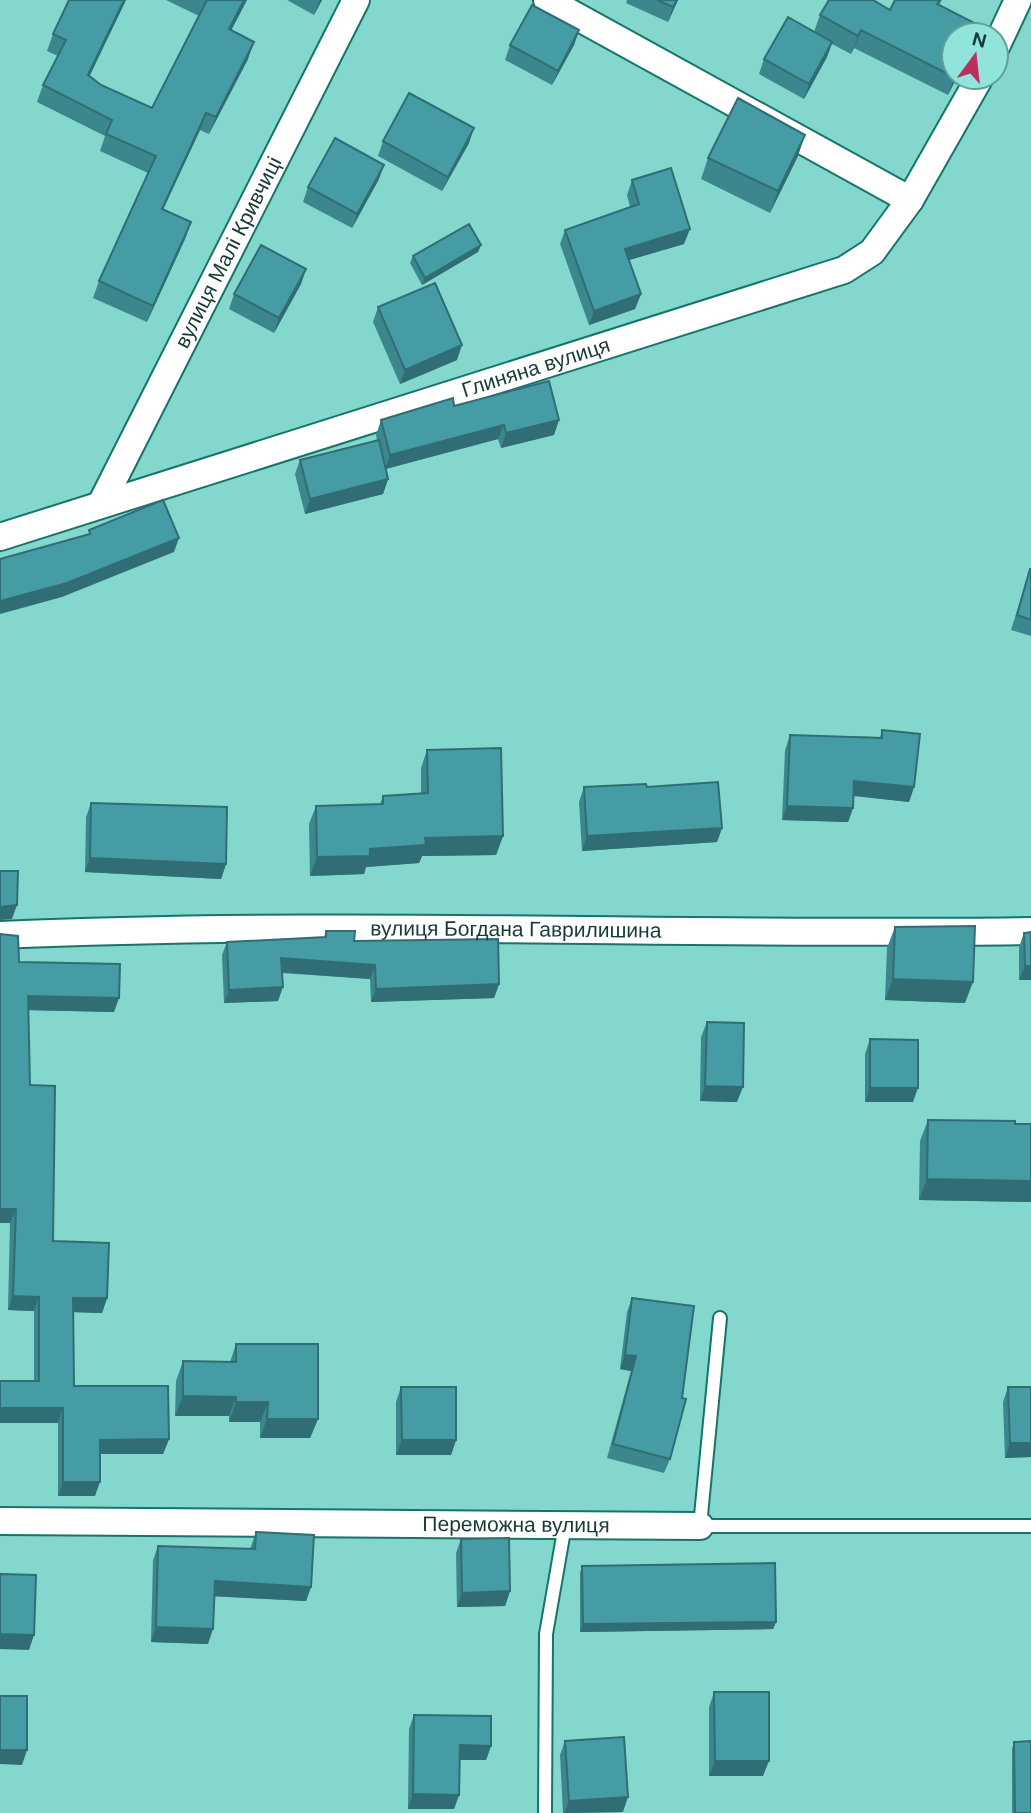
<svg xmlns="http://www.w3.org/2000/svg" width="1031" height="1813" font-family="'DM Sans',sans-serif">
	<rect width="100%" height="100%" fill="#83d7cc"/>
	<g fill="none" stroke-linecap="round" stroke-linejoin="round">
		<defs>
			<path id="service" d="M720 1318 700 1526H1031
				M545 1813 546 1634 565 1525"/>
			<g id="minor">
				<path d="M547 0 910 200"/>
				<path d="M996 47 1018 0"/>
				<path id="s1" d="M101 504 356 0"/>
				<path id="s2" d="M0 537 844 270 872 252 910 200 980 77"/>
				<path id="s3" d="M0 935C344 920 687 936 1031 931"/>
				<path id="s4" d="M0 1521 700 1526"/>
			</g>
		</defs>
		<use href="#service" stroke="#16746b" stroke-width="16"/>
		<use href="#minor" stroke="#16746b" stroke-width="30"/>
		<use href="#service" stroke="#fff" stroke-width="12"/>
		<use href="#minor" stroke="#fff" stroke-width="26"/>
	</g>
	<path fill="#3c868e" d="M69 0H126L89 76 101 85 152 108 199 16 166 0H247L231 30 248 59 209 134 200 130 163 210 191 222 185 239 147 322 93 298 99 281 148 173 100 151 105 136 37 102 43 85 58 56 47 51 53 34Z
		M287 0H322L314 15Z
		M627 0H678L668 22 626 3Z
		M895 0H942L939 5 980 26 977 35H954V77H957L948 95 854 48 851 54 832 44 827 57 804 99 759 74 764 59 814 32 820 15 890 10Z
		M579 30 574 45 552 85 505 60 510 45Z
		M383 141 469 143 442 191 378 156Z
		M798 156 770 213 701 179 708 158Z
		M379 179 352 228 303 202 308 187Z
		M632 180 684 244 629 260 641 294 635 309 589 325 560 244 565 230 630 207 627 195Z
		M481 245 478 252 422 285 410 263 413 256Z
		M306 269 301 284 274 333 229 309 234 294Z
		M378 307 457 360 400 384 373 322Z
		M454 406 554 435 501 448 498 439 386 469 388 479 383 494 305 514 295 474 300 460 377 440 376 435 381 420Z
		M1030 569H1031V636L1011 630Z
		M882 730 914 787 909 802 853 796V808L848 822 782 820 785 750 790 735 880 737Z
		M427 750 503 836 496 855 422 856 419 863 366 867 364 874 310 876 309 824 316 806 380 804 383 796 421 793V768Z
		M584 787H647L722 828 717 842 582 851 579 802Z
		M91 803 226 864 221 879 85 872 86 817Z
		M895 927 965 1003 885 1000 887 948Z
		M326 931 354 941 499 984 494 998 371 1002 370 979 282 973 278 1001 224 1003 222 955 227 942 324 937Z
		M1024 933 1031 980H1019V947Z
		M0 934 19 962 114 1012 28 1010 30 1085 53 1241 107 1298 102 1313 73 1312 74 1386 169 1439 163 1454H100L95 1496H58V1423H0V1381H34V1311L8 1310 10 1223H0Z
		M707 1022 737 1102 700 1101 701 1037Z
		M870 1039 913 1102H865V1054Z
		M928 1120 1031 1124V1202L919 1200 920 1141Z
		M632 1298 682 1398 670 1459 664 1473 607 1458 631 1371 620 1369 627 1312Z
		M236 1344 318 1419 310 1438H260V1422H229V1416H175L176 1381 183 1361 230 1362Z
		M401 1387 456 1440 451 1455H396V1402Z
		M1008 1387H1031V1457L1005 1458 1003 1402Z
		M256 1532 311 1587 306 1601 214 1596 208 1644 151 1642 153 1560 158 1546 250 1549Z
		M461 1539 510 1591 505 1606 457 1607 456 1553Z
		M582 1566 776 1622 773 1629 580 1632V1573Z
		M714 1692 763 1776H709V1707Z
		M414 1715 491 1746 486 1760H460L459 1795 454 1809H408L409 1729Z
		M565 1741 623 1812 563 1813 560 1755Z
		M1014 1742 1031 1813H1012V1749Z"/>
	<path fill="#316d74" d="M124 0H126L82 92 88 75Z
		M244 0H247L223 46 229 29Z
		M320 0H322L314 15Z
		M677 0H678L668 22 673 7Z
		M579 30 574 45 552 85 558 71Z
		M861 30 854 48 851 54 858 36Z
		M254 42 248 59 209 134 216 117Z
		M832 42 827 57 804 99 809 84Z
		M954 77H957L948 95Z
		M206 113 200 130 155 226 162 209Z
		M474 128 469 143 442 191 448 177Z
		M805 135 798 156 770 213 778 191Z
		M384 165 379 179 352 228 357 214Z
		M191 222 185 239 147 322 153 306Z
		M690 229 684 244 619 263 625 249Z
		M481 245 478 252 422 285 425 278Z
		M306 269 301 284 274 333 279 318Z
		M641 294 635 309 589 325 594 311Z
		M462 345 457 360 400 384 405 370Z
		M559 420 554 435 501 448 506 433Z
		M504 425 498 439 385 469 390 455Z
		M388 479 383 494 305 514 310 499Z
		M179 538 174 552 62 597 0 614V601Z
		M854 781 914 787 909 802 848 795Z
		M787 806 853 808 848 822 782 820Z
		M722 828 717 842 582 851 587 836Z
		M503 836 496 855 422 856 419 863 366 867 364 874 310 876 317 857 370 849 425 838Z
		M90 858 226 864 221 879 85 872Z
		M17 905 12 919 0 920V907Z
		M281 958 375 965 370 979 276 972Z
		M1025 966H1031V980H1019Z
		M893 979 973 982 965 1003 885 1000Z
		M499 984 494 998 371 1002 376 989Z
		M283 987 278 1001 224 1003 229 990Z
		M28 996 119 998 114 1012 22 1010Z
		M705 1086 743 1087 737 1102 700 1101Z
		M870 1088H918L913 1102H865Z
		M927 1179 1031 1181V1202L919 1200Z
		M0 1209H16L10 1223H0Z
		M13 1296 39 1297 34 1311 8 1310Z
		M73 1298H107L102 1313 68 1312Z
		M625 1355 636 1356 631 1371 620 1369Z
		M183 1396 236 1397 229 1416H175Z
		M236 1402H268L260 1422H229Z
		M0 1408H63L58 1423H0Z
		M267 1419H318L310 1438H260Z
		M169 1439 163 1454H95L100 1440Z
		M402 1440H456L451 1455H396Z
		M1010 1443H1031V1457L1005 1458Z
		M63 1482H100L95 1496H58Z
		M215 1581 311 1587 306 1601 209 1596Z
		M510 1591 505 1606 457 1607 462 1593Z
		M776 1622 773 1629 580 1632 583 1624Z
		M156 1627 213 1629 208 1644 151 1642Z
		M0 1634 34 1635 29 1650 0 1649Z
		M460 1745 491 1746 486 1760H454Z
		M0 1750H27L22 1765 0 1764Z
		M715 1761H769L763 1776H709Z
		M413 1794 459 1795 454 1809H408Z
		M628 1797 623 1812 564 1813 569 1801Z"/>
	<path fill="#469ca5" stroke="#316d74" stroke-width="2" d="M69 0H124L88 75 101 85 152 108 207 0H244L229 29 254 42 216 117 206 113 162 209 191 222 153 306 99 281 156 156 106 134 112 120 43 85 66 40 53 34Z
		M657 0H677L673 7Z
		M829 0H873L890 10 895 0H940L937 4 980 26 975 35H954V77L861 30 858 36 820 15Z
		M532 5 579 30 558 71 510 45Z
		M788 17 832 42 809 84 764 59Z
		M409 93 474 128 448 177 383 141Z
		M738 98 805 135 778 191 708 158Z
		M335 138 384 165 357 214 308 187Z
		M671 168 690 229 625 249 641 294 594 311 565 230 639 204 632 180Z
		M469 224 481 245 425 278 413 256Z
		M261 245 306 269 279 318 234 294Z
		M435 283 462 345 405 370 378 307Z
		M549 381 559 420 506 433 504 425 390 455 381 420 453 398 454 406Z
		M379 440 388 479 310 499 300 460Z
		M163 500 179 538 67 583 0 601V559L90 534 89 530Z
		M1030 569H1031V620L1017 615Z
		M882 730 920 734 914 787 854 781 853 808 787 806 790 735 882 738Z
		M501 748 503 836 425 838 426 845 370 849V856L317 857 316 806 383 804V796L428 793 427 750Z
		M718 782 722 828 587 836 584 787 646 784 647 787Z
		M91 803 227 807 226 864 90 858Z
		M0 871H18L17 905 0 907Z
		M975 926 973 982 893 979 895 927Z
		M326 931H355L354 941 498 939 499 984 376 989 375 965 281 958 283 987 229 990 227 942 326 937Z
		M1031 932V966H1025L1024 933Z
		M0 934 18 936 19 962 120 964 119 998 28 996 30 1085 55 1086 53 1241 109 1243 107 1298H73L74 1386H168L169 1439 100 1440V1482H63V1408H0V1381H39V1297L13 1296 16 1209H0Z
		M707 1022 744 1023 743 1087 705 1086Z
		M870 1039 918 1040V1088H870Z
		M928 1120 1015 1121V1124H1031V1181L927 1179Z
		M632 1298 694 1306 682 1398 686 1399 670 1459 613 1444 636 1356 625 1355Z
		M236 1344H318V1419H267L268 1402H236V1397L183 1396V1361L236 1362Z
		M401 1387H456V1440H402Z
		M1008 1387H1031V1443H1010Z
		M256 1532 314 1535 311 1587 215 1581 213 1629 156 1627 158 1546 255 1549Z
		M509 1538 510 1591 462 1593 461 1539Z
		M775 1563 776 1622 583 1624 582 1566Z
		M0 1574 36 1575 34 1635 0 1634Z
		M714 1692H769V1761H715Z
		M0 1696H27V1750H0Z
		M414 1715 491 1716V1746L460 1745 459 1795 413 1794Z
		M624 1737 628 1797 569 1801 565 1741Z
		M1031 1741V1813H1015L1014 1742Z"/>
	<g text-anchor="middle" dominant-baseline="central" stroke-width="5" stroke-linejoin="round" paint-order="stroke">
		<g font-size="21" fill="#183b37" stroke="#90e4d9">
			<text stroke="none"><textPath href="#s1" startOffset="282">вулиця Малі Кривчиці</textPath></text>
			<text stroke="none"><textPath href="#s2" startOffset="562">Глиняна вулиця</textPath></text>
			<text stroke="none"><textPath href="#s3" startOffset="516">вулиця Богдана Гаврилишина</textPath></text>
			<text stroke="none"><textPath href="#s4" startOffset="516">Переможна вулиця</textPath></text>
		</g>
	</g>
	<g transform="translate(975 56) rotate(15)"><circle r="33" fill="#90e4d9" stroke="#60a098" stroke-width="2"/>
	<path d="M0-5L12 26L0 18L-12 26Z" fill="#bd2f60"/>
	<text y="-10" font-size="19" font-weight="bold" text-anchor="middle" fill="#183b37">N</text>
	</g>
</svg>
